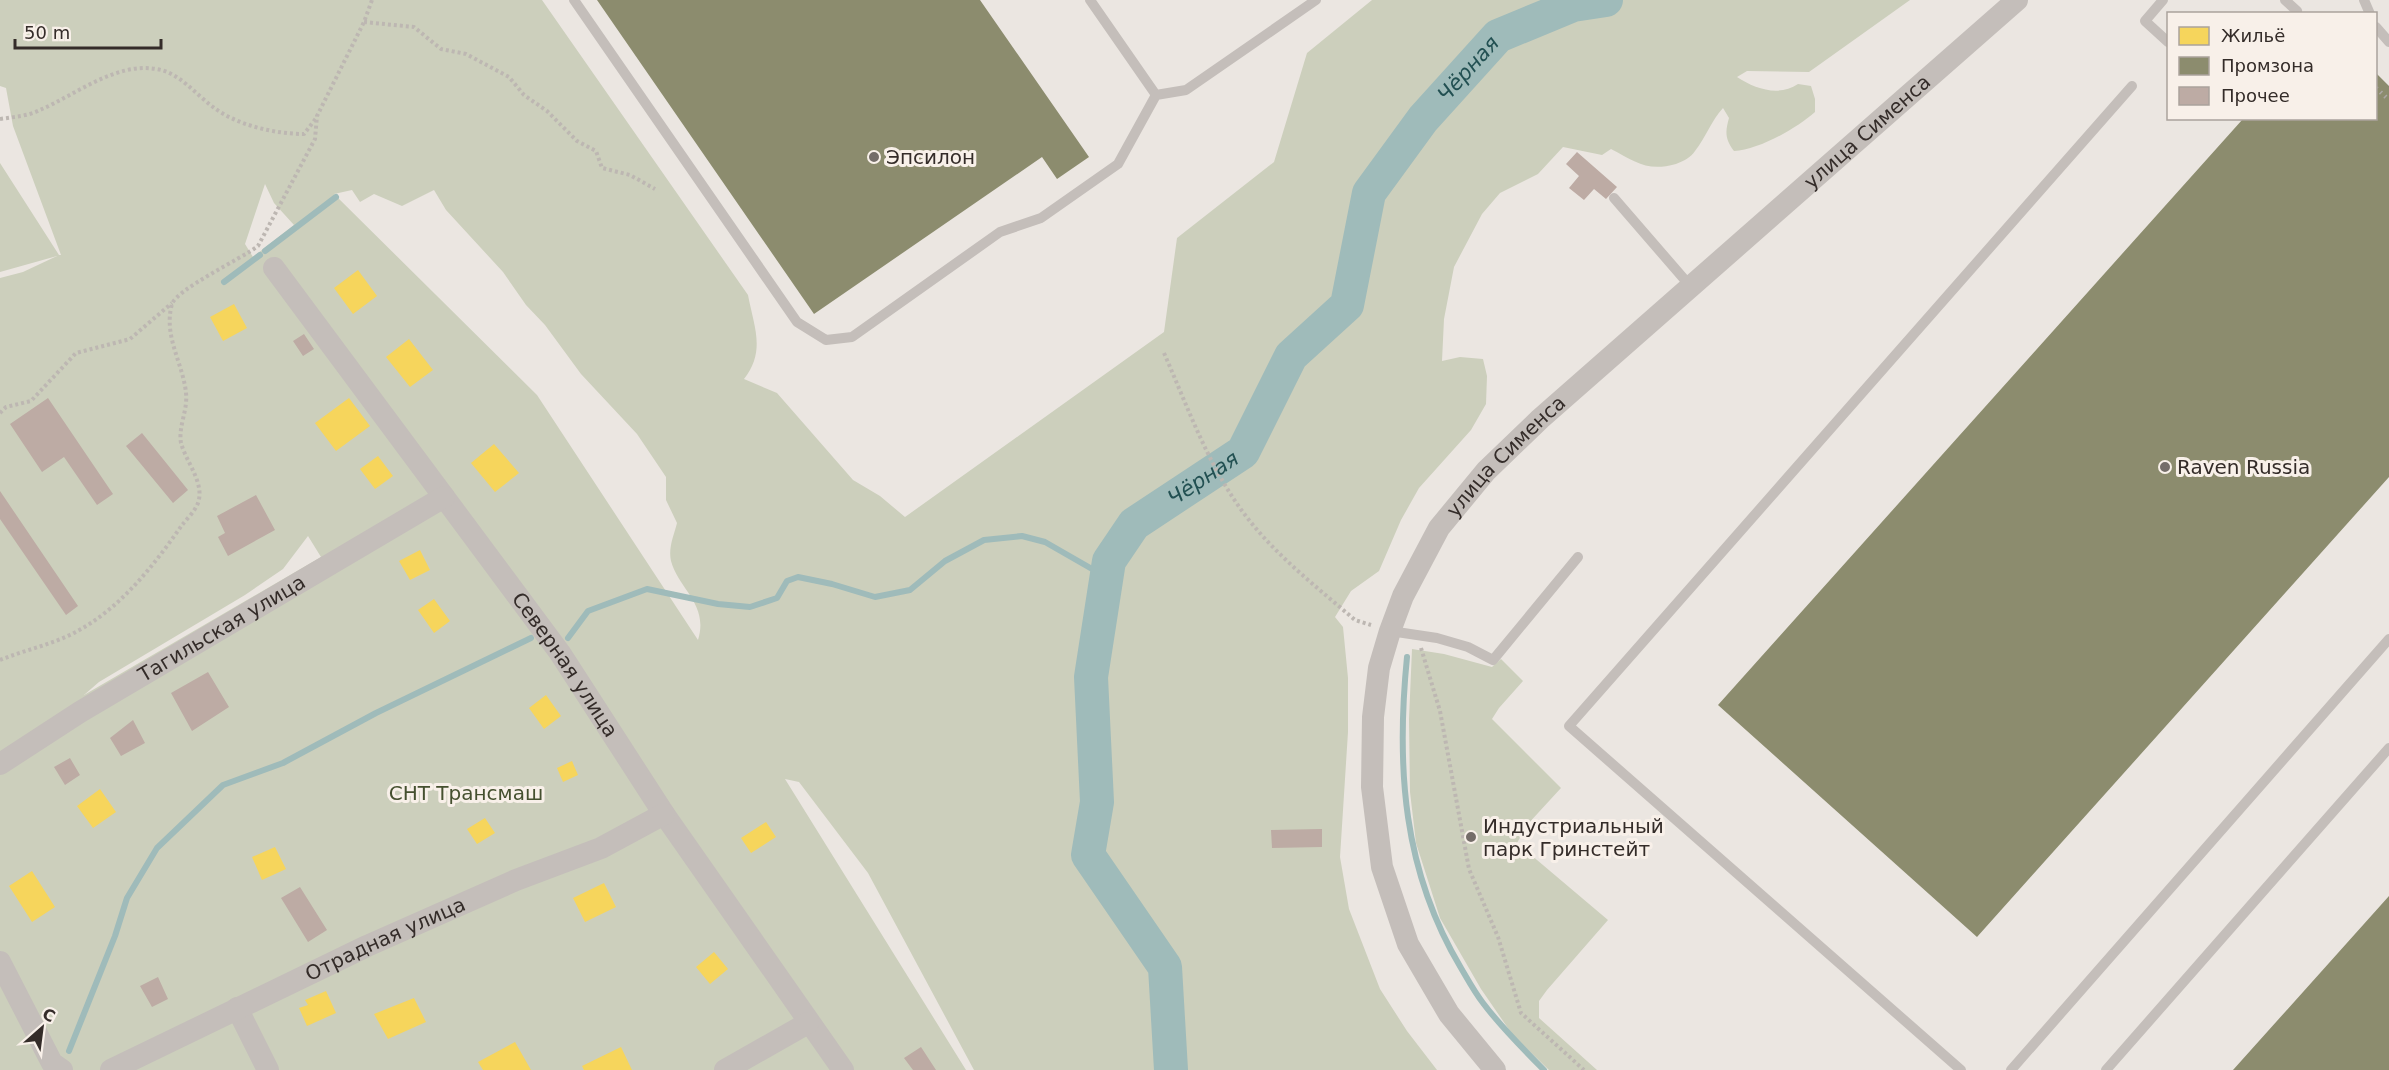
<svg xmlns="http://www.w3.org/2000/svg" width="2389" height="1070" font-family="'DejaVu Sans',sans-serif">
	<rect width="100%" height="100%" fill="#ebe6e1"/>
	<path fill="#cccfbc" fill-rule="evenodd" d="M0 0H542L748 295C754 327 766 351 744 379L777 393 853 480 880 496 905 517 1164 332 1177 238 1274 162 1307 53 1372 0H1910L1809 72 1747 71 1737 77C1755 89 1779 97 1798 84L1811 86 1815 99V112C1797 128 1759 150 1734 151 1725 139 1725 132 1729 118L1723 108C1711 121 1706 137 1695 151 1691 157 1684 161 1676 164 1647 172 1636 162 1611 149L1602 155 1563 147 1538 174 1500 193 1482 214 1454 267 1444 319 1442 361 1460 357 1483 359 1487 376 1486 404 1471 430 1419 488 1401 520 1379 571 1351 591 1335 617 1343 627 1348 678V732L1340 857 1349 909 1380 989 1407 1031 1437 1070H974L868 873 799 782 785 779 966 1070H0V278L23 272 57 256 0 272V163L59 255H61L13 126 6 88 0 86ZM265 184 274 203 294 225 253 257 245 244ZM352 190 360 202 374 194 402 206 434 190 446 210 503 272 526 305 545 325 581 374 637 434 666 477V500L677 523C674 535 668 548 671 561 679 590 709 604 698 640L537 395 334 194ZM308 536 321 557 84 695 99 682 245 595 283 569Z
		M1412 649 1444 654 1492 667 1501 659 1523 681 1499 708 1492 719 1561 788 1527 825 1517 843 1608 920 1547 990 1539 1001V1018L1597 1070H1549L1512 1034 1481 989 1440 918 1416 843 1410 792 1409 719Z"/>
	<path fill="#f6d55c" d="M358 270 377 296 353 314 334 288Z
		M234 304 247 328 223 341 210 317Z
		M409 339 433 370 410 387 386 357Z
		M349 398 370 426 336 451 315 423Z
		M494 444 519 473 495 492 471 463Z
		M378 456 393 476 375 489 360 469Z
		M420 550 430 570 410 580 399 561Z
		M434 599 450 621 434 633 418 610Z
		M546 695 561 716 544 729 529 708Z
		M572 761 578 775 563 782 557 768Z
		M100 789 116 812 93 828 77 806Z
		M485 818 495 833 477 844 467 829Z
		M766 822 776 837 751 853 741 838Z
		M275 847 286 869 262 880 252 857Z
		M32 871 55 907 32 922 9 886Z
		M604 883 616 907 585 922 573 898Z
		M714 952 728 969 710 984 696 967Z
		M326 991 336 1013 307 1026 299 1008 308 1005 305 1000Z
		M414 998 426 1022 388 1039 374 1014Z
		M515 1042 531 1070H483L478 1062Z
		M621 1047 632 1070H584L582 1066Z"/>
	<path fill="#8c8c6e" d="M597 0H980L1089 157 1057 179 1042 157 814 314Z
		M2376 73 2389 86V477L1977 937 1718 705 2242 120 2240 118H2376Z
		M2389 896V1070H2233Z"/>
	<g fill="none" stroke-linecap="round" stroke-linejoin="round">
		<path stroke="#9fbbba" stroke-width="6" d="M265 251 336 197
			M224 282 260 255
			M568 638 588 611 647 589 718 604 750 607 777 598 787 581 798 577 832 584 875 597 910 590 945 561 984 540 1022 536 1045 542 1106 577
			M1407 657C1396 768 1403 871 1461 968 1468 980 1475 993 1483 1003 1501 1027 1523 1049 1544 1070
			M69 1051 115 936 127 898 157 848 223 785 283 763 376 713 531 638"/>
		<path stroke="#9fbbba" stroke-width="34" id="s1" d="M1171 1070 1165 967 1088 855 1097 802 1091 677 1109 561 1134 524 1243 452 1291 356 1347 305 1369 193 1423 119 1498 36 1573 5 1606 0"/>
	</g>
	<path fill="#bdaba4" d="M1577 152 1617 187 1606 199 1594 189 1584 200 1569 188 1579 176 1566 164Z
		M304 334 314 349 303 356 293 341Z
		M48 398 113 494 97 505 64 457 42 472 10 424Z
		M142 433 188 490 173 503 126 446Z
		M0 491 78 606 66 615 0 519Z
		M256 495 275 530 228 556 218 537 225 533 217 516Z
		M208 672 229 707 192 731 171 693Z
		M133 720 145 743 121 756 110 738Z
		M70 758 80 775 65 785 54 767Z
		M1322 829V847L1272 848 1271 830Z
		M300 887 327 930 308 942 281 898Z
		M158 977 168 999 152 1007 140 986Z
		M921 1047 936 1070H913L904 1058Z"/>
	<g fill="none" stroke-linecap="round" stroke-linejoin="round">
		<path stroke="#bdb7b2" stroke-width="4" stroke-dasharray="3 3" stroke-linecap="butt" d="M364 22 414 27 441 49 466 54 509 77 524 95 547 111 577 141 596 151 602 168 630 175 655 189
			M0 119C14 117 28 116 40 110 75 95 116 62 156 69 179 72 195 94 213 107 236 125 275 134 304 134L317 117
			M1164 353C1189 410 1210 471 1249 520 1279 558 1319 589 1355 620L1371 625
			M0 413 6 407 31 401 76 353 130 339 172 303
			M1421 648 1440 711 1469 869 1498 937 1521 1013 1584 1070
			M0 660C27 649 56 644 81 629 122 606 155 564 182 525 187 519 195 511 198 503 205 483 186 462 181 443 178 427 188 410 186 393 183 363 163 336 172 304 177 289 241 259 258 246L315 139 317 116 364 22 372 0"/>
		<path stroke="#c4beba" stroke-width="10" d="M574 0 797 322 826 340 852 337 1000 232 1041 218 1118 164 1156 95 1090 0
			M2163 0 2145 21 2168 42
			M2285 0 2297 11 2295 14
			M2364 0 2370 14
			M2376 27 2389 42
			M1156 95 1186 90 1316 0
			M1614 198 1691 287
			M1390 631 1437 638 1468 647 1493 660 1578 557
			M1961 1070 1569 726 2132 86
			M2011 1070 2389 639
			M2106 1070 2389 748"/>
		<g stroke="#c4beba" stroke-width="22">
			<path id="s2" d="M274 268 560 653 664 814 843 1070"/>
			<path id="s3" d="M0 764 80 712 444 497"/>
			<path d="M0 962 52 1063 62 1070"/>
			<path d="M237 1008 268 1070"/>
			<path id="s4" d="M111 1070 367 946 516 880 601 848 664 814"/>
			<path d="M725 1070 808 1023"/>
			<path id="s5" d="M1495 1070 1449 1014 1408 944 1382 867 1372 787 1373 717 1379 668 1390 631 1403 596 1439 528 1486 471 1540 419 2017 0"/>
		</g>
		<path stroke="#aca7a4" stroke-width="4.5" stroke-dasharray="1.5 4.5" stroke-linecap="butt" d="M2376 88 2389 100"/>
	</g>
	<g fill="#746d69" stroke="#f8f0e9" stroke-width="2">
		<circle cx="874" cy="157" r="6"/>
		<circle cx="2165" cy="467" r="6"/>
		<circle cx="1471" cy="837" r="6"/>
	</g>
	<g text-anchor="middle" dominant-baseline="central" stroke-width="6" stroke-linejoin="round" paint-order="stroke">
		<g font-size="20" fill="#342c29" stroke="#f8f0e9">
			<text stroke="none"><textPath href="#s5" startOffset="1172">улица Сименса</textPath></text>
			<text stroke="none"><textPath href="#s5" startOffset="686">улица Сименса</textPath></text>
			<text stroke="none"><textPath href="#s3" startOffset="260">Тагильская улица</textPath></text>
			<text stroke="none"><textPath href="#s2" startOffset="492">Северная улица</textPath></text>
			<text stroke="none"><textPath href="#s4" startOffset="304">Отрадная улица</textPath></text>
		</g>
		<g font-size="20" fill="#342c29" stroke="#f8f0e9" text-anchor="start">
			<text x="886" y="157">Эпсилон</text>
			<text x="2177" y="467">Raven Russia</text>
			<text x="1483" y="826">Индустриальный<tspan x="1483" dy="23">парк Гринстейт</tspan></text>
		</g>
		<g font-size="20" fill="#45502f" stroke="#f8f0e9">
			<text x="466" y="793">СНТ Трансмаш</text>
		</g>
		<g font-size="21" font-style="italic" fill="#225052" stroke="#f8f0e9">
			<text stroke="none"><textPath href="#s1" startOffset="1167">Чёрная</textPath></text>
			<text stroke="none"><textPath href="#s1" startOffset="663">Чёрная</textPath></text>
		</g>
	</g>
	<rect x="2167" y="12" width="210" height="108" fill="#f8f0e9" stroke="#aaa29c" stroke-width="1.5"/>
	<rect x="2179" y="27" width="30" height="18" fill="#f6d55c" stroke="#aaa29c" stroke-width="1.5"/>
	<text x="2221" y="42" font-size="18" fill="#342c29">Жильё</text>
	<rect x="2179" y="57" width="30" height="18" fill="#8c8c6e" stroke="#aaa29c" stroke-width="1.5"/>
	<text x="2221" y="72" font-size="18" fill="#342c29">Промзона</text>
	<rect x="2179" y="87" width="30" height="18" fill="#bdaba4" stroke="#aaa29c" stroke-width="1.5"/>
	<text x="2221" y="102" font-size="18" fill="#342c29">Прочее</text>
	<g transform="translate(42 1028) rotate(28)" stroke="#f8f0e9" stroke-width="4.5" paint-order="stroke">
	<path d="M0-4.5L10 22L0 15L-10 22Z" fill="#342c29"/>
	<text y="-9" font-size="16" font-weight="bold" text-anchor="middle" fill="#342c29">С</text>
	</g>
	<path d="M15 39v9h146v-9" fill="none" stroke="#342c29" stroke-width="3"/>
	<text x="24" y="39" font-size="18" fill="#342c29" stroke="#f8f0e9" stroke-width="4.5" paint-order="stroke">50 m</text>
</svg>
